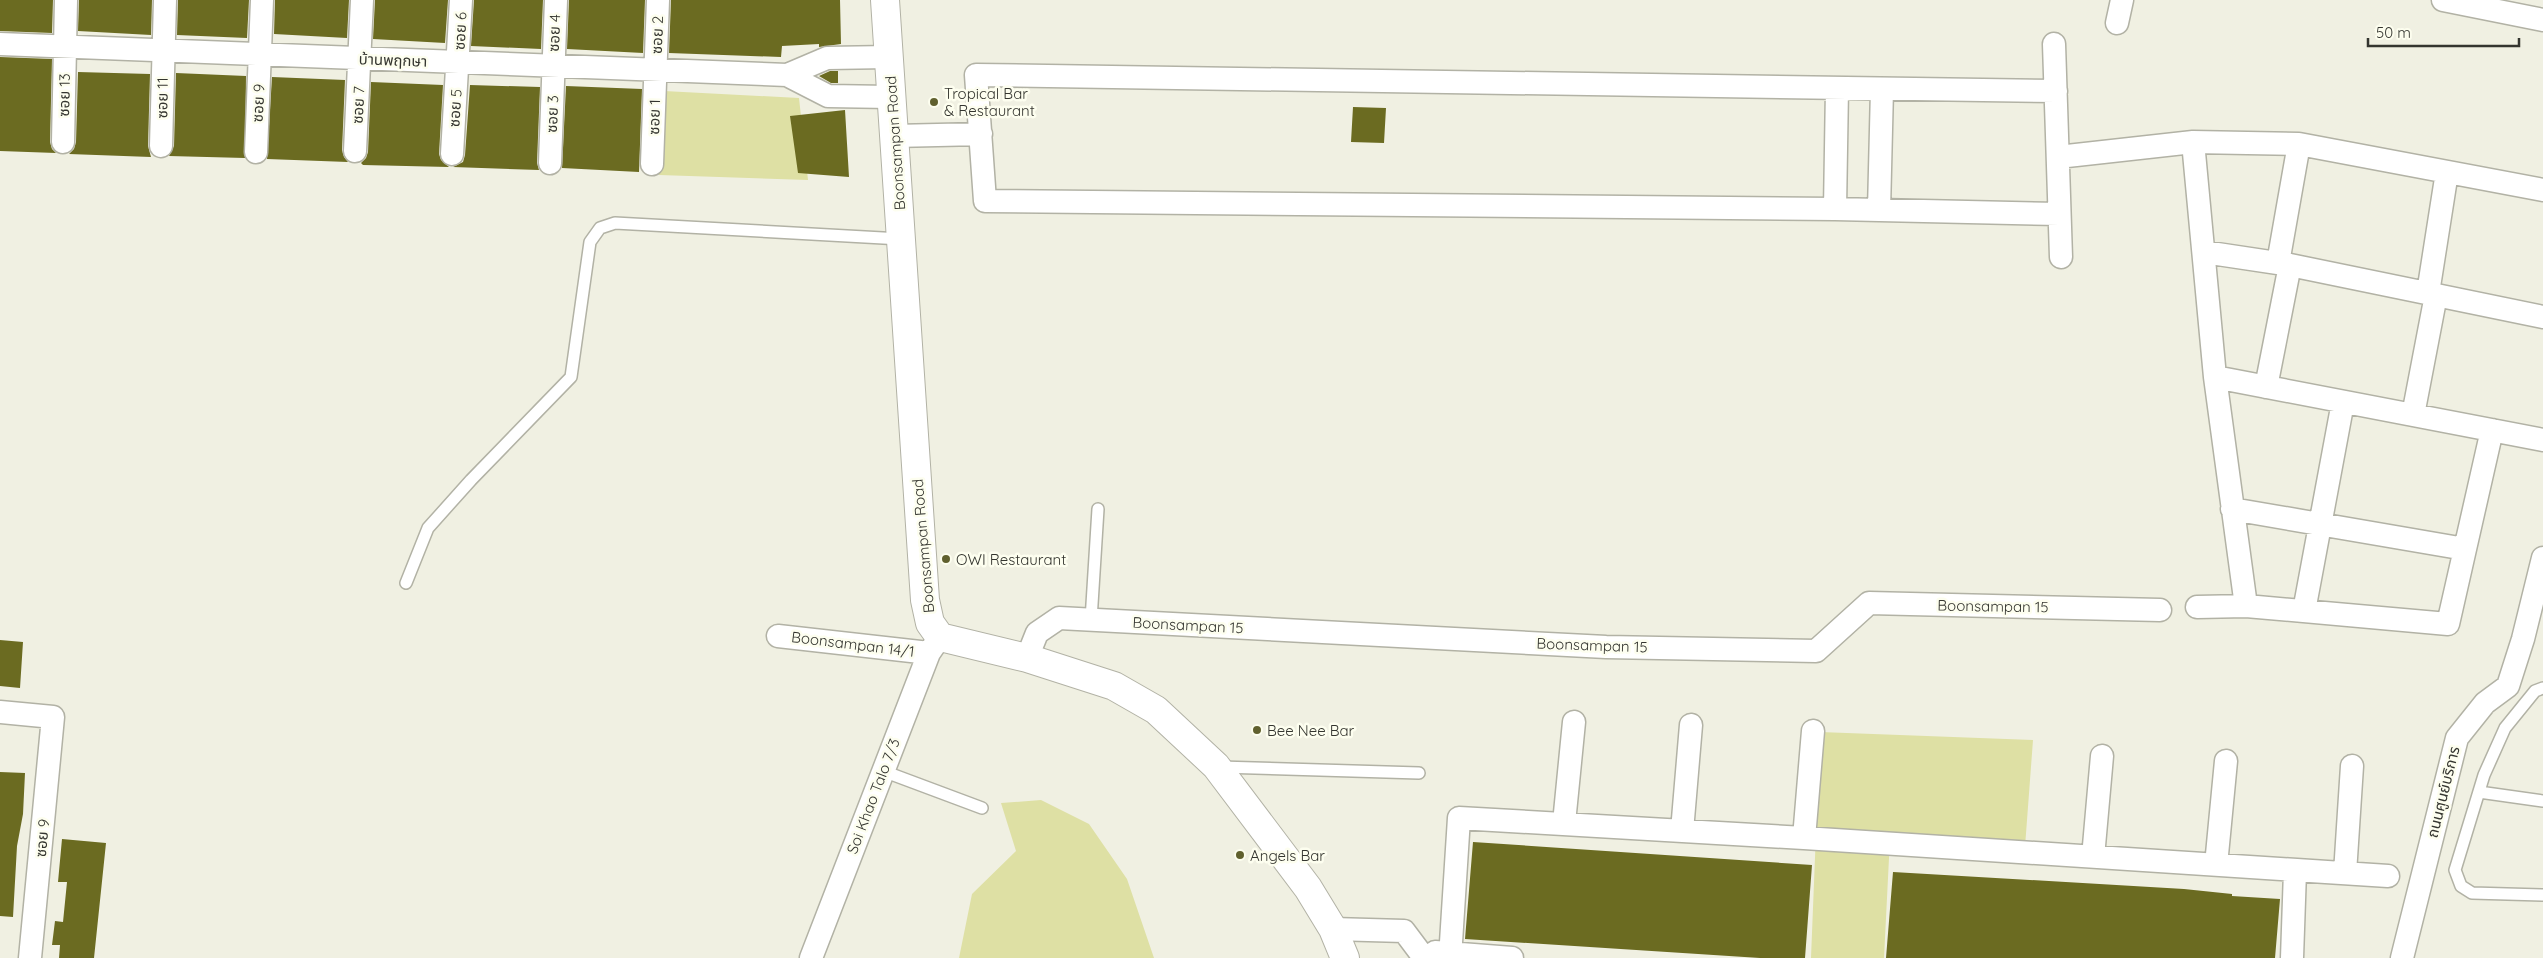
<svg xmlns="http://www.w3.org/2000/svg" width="2543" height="958" font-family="Quicksand,'Noto Sans Thai',sans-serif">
	<rect width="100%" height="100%" fill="#f0f0e2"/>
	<path fill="#dee0a4" d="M664 91 799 98 808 180 659 175Z
		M1820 732 2033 740 2025 847 1890 838 1884 958H1811Z
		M1041 800 1089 824 1127 879 1154 958H959L972 894 1016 851 1001 803Z"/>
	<path fill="#6b6b21" d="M0 0H53L52 33 0 31Z
		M79 0H152L151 35 78 31Z
		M178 0H249L247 38 177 35Z
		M275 0H349L347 38 274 34Z
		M375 0H448L445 43 373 39Z
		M474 0H543L541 49 471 46Z
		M569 0H645L643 53 567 49Z
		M671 0H840L841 44 819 47V44L782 46 781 57 669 53Z
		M0 57 52 59 50 142 52 149 56 153 0 151Z
		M830 71H838V83H831L819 76Z
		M78 72 150 74 148 146 151 157 69 154 74 149 76 142Z
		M176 73 246 76 245 158 169 156 174 146Z
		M272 77 345 80 342 150 344 157 348 162 267 159Z
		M371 82 443 85 439 154 441 160 449 167 363 165 361 163 366 158 368 152Z
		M470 85 540 87 537 163 539 170 453 167 463 162 465 155Z
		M566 86 642 89 639 172 562 168Z
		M1353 107 1386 108 1384 143 1351 142Z
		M845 110 849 177 798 173 790 116Z
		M0 640 23 642 20 688 0 686Z
		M0 772 25 773 23 814 17 846 13 917 0 916Z
		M62 839 106 843 94 958H59L60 945H52L55 921 63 922 67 882H58Z
		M1473 842 1812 865 1805 958H1760L1465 939Z
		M1893 872 2184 889 2232 894V896L2280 899 2275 958H1886Z"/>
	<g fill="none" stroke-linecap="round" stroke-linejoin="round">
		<defs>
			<path id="lane" d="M406 583 428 528 471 480 571 377 590 242 600 228 615 223 901 239
				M1091 620 1098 509
				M2543 688 2535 691 2505 728 2484 775 2455 870 2461 886 2472 893 2543 895
				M1220 767 1419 773
				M883 771 982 808
				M2479 792 2543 801"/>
			<path id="street" d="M2443 0 2543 20
				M2117 23 2122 0
				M0 44 787 75 827 58 889 57
				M2054 44 2061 257
				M787 75 828 96 890 97
				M2056 91 976 75 985 201 1835 209 2059 214
				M894 136 981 134
				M63 142 66 0
				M2193 142 2215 377 2246 606
				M161 146 165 0
				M355 151 362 0
				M256 152 262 0
				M452 154 461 0
				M2058 157 2193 142 2299 144 2543 190
				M550 163 556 0
				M652 164 658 0
				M1835 209 1837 88
				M1879 210 1882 89
				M2204 252 2290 265 2543 317
				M2278 263 2299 144
				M2428 293 2447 172
				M2215 377 2543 440
				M2266 387 2290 265
				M2413 415 2436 295
				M2232 509 2465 549
				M2197 607 2246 606 2448 624 2492 430
				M2304 611 2343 402
				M778 636 929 653
				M1027 658 1037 633 1059 618 1606 647 1816 651 1869 603 2160 610
				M0 712 53 717 30 958
				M1564 823 1574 722
				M1682 831 1691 725
				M1804 838 1813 731
				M2093 857 2102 756
				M2216 865 2226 761
				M2345 873 2352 766
				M1333 929 1404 931 1419 951
				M1435 952 1512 958
				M811 958 929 653 940 637
				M1450 958 1459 818 1804 838 2388 876
				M2292 958 2295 871
				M2402 958 2457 738 2485 703 2508 686 2523 639 2543 558"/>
			<path id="secondary" d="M885 0 925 600 930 623 940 637 1027 658 1114 686 1156 710 1216 766 1308 888 1333 929 1345 958"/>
		</defs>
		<use href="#lane" stroke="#b2b2a5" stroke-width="14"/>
		<use href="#street" stroke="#b2b2a5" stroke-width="25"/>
		<use href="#secondary" stroke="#b2b2a5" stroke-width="30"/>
		<use href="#lane" stroke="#fff" stroke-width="11"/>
		<use href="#street" stroke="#fff" stroke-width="22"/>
		<use href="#secondary" stroke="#fff" stroke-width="28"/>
	</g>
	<g fill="#60602e" stroke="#fdfeef" stroke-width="2">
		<circle cx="934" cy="102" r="5"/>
		<circle cx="946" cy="559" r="5"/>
		<circle cx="1257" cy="730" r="5"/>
		<circle cx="1240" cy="855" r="5"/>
	</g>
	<g text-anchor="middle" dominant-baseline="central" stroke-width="5" stroke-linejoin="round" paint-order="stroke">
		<g font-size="15" fill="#34352f" stroke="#fdfeef">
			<text transform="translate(460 31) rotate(-87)">ซอย 6</text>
			<text transform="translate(554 33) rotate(-88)">ซอย 4</text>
			<text transform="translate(657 35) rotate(-88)">ซอย 2</text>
			<text transform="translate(393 60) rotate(2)">บ้านพฤกษา</text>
			<text transform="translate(64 95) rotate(-89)">ซอย 13</text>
			<text transform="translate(162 98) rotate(-89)">ซอย 11</text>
			<text transform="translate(258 103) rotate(-87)">ซอย 9</text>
			<text transform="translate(358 105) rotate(-87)">ซอย 7</text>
			<text transform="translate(455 108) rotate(-86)">ซอย 5</text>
			<text transform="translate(552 114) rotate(-88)">ซอย 3</text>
			<text transform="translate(654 117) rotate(-88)">ซอย 1</text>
			<text transform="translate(895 143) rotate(-94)">Boonsampan Road</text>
			<text transform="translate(923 546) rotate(-95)">Boonsampan Road</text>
			<text transform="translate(1993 606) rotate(1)">Boonsampan 15</text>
			<text transform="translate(1188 625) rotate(3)">Boonsampan 15</text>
			<text transform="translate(853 644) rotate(7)">Boonsampan 14/1</text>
			<text transform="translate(1592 645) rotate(2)">Boonsampan 15</text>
			<text transform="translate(2443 792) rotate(-76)">ถนนศูนย์บริการ</text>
			<text transform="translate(873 796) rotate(-69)">Soi Khao Talo 7/3</text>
			<text transform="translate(42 838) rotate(-85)">ซอย 9</text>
		</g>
		<g font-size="15" fill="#34352f" stroke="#fdfeef" text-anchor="start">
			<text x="944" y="93">Tropical Bar<tspan x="944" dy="17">&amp; Restaurant</tspan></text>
			<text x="956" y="559">OWI Restaurant</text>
			<text x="1267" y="730">Bee Nee Bar</text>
			<text x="1250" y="855">Angels Bar</text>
		</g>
	</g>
	<path d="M2368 38v8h151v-8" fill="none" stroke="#34352f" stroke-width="2.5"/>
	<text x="2376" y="38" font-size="15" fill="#34352f" stroke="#fdfeef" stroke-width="4" paint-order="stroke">50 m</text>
</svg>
